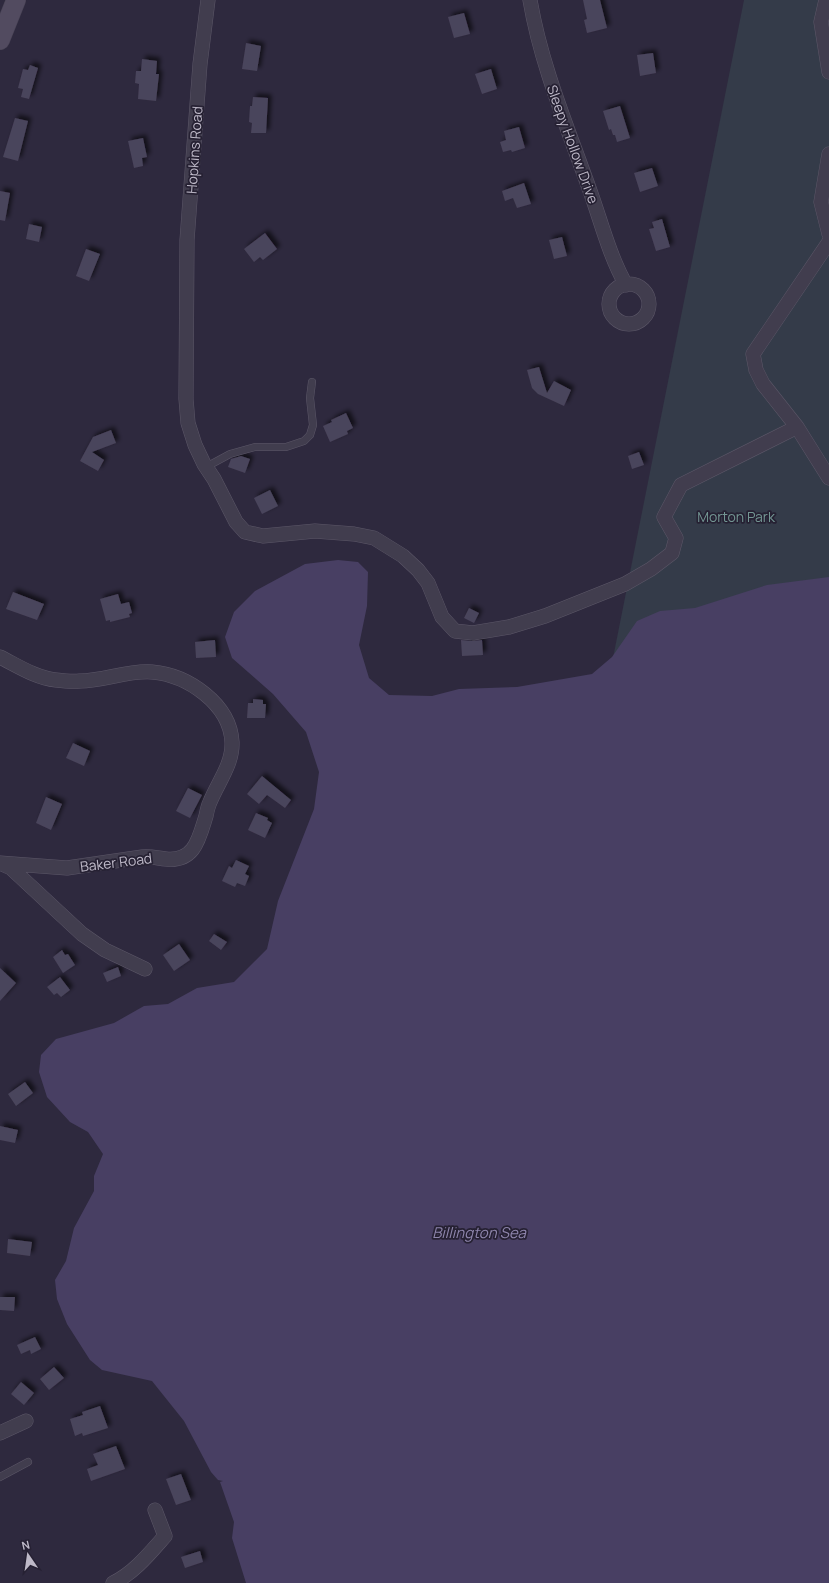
<svg xmlns="http://www.w3.org/2000/svg" width="829" height="1583" font-family="Manrope,sans-serif">
	<defs>
		<filter id="shadow"><feDropShadow dx="3.5" dy="-3.5" stdDeviation="2" flood-color="#0009"/></filter>
	</defs>
	<rect width="100%" height="100%" fill="#2e293e"/>
	<path fill="#343b49" d="M744 0H829V589L610 673Z"/>
	<path fill="#483f63" d="M338 560 358 562 368 572 367 606 359 645 369 678 389 695 432 696 459 689 517 687 592 674 612 657 637 621 660 611 695 608 767 585 829 577V1583H246L232 1538 234 1522 220 1482 223 1481 218 1480 211 1472 184 1421 152 1381 102 1370 90 1360 67 1324 57 1299 55 1280 66 1261 74 1228 94 1191V1176L103 1154 88 1132 70 1122 47 1097 39 1072 41 1055 56 1039 114 1023 144 1006 168 1004 197 988 234 982 267 949 278 901 314 809 319 772 306 732 273 694 232 658 225 637 234 612 255 591 305 564Z"/>
	<path fill="#4a445b" filter="url(#shadow)" d="M583 0H600L607 28 587 33 584 20 587 19Z
		M464 13 470 34 454 38 448 17Z
		M246 43 261 46 257 71 242 69Z
		M653 53 656 73 640 76 637 55Z
		M142 59 157 61 156 74H159L156 101 138 99 139 84 135 83 136 71H141Z
		M30 65 38 68 29 99 21 97 23 89 18 88 23 69 28 70Z
		M491 69 497 89 482 94 475 74Z
		M253 97 268 98 266 133H251L252 123 249 122 250 106H252Z
		M620 106 630 138 617 142 615 135H613L611 129 609 130 603 111Z
		M15 118 28 121 18 161 3 157Z
		M519 127 525 148 512 152 511 150 503 152 500 142 506 140 504 131Z
		M143 138 147 157 142 158 143 166 134 168 128 141Z
		M652 168 658 186 640 192 634 173Z
		M524 183 531 204 517 208 513 198 505 201 502 191Z
		M0 191 10 193 5 221 0 220Z
		M662 219 670 247 656 251 649 229 654 228 652 222Z
		M29 224 42 227 39 242 26 239Z
		M265 233 277 249 263 260 260 257 254 262 244 249Z
		M562 237 567 256 554 259 549 240Z
		M86 249 100 254 89 281 76 276Z
		M539 367 547 393 554 381 571 390 564 406 538 394 532 388 527 370Z
		M346 413 353 428 347 431 348 434 330 442 323 426 332 422 331 420Z
		M111 430 116 443 92 452 104 460 98 471 80 461 93 437Z
		M639 452 644 465 632 469 628 456Z
		M241 456 250 459 245 473 228 467 231 459Z
		M270 490 278 506 262 514 254 498Z
		M13 592 44 604 37 620 6 609Z
		M118 594 121 604 129 602 132 613 129 614 130 617 110 622V620L106 621 100 599Z
		M469 608 479 613 474 623 464 618Z
		M215 640 216 657 196 658 195 642Z
		M461 640 472 641 482 640 483 655 462 656Z
		M253 699 263 700V704H266L265 718H247L248 703H253Z
		M73 743 90 751 84 766 66 758Z
		M262 776 291 800 285 808 267 795 259 804 247 794Z
		M188 788 202 795 190 818 176 811Z
		M46 797 62 804 51 830 36 823Z
		M256 813 268 818 267 820 272 823 265 838 248 830Z
		M236 860 249 866 245 874 249 876 245 886 237 883 235 887 222 881 229 866 232 868Z
		M214 934 227 942 221 950 209 941Z
		M179 944 190 960 174 971 163 955Z
		M62 950 65 955 68 954 75 965 63 973 53 957Z
		M118 967 121 976 107 982 103 973Z
		M0 968 16 983 0 1001Z
		M60 977 70 990 61 997 57 993 54 995 47 987Z
		M25 1082 33 1093 16 1106 8 1094Z
		M0 1126 18 1130 15 1143 0 1140Z
		M8 1239 32 1242 30 1256 7 1253Z
		M0 1297H15L14 1311 0 1310Z
		M35 1337 41 1349 31 1354 30 1350 21 1354 17 1345Z
		M54 1367 64 1378 49 1390 40 1379Z
		M21 1382 34 1393 24 1405 11 1394Z
		M100 1406 108 1428 83 1436 82 1433 75 1436 70 1419 83 1415 82 1412Z
		M116 1446 125 1469 91 1481 87 1469 98 1465 93 1454Z
		M181 1474 191 1500 176 1505 166 1479Z
		M200 1551 203 1562 185 1568 181 1557Z"/>
	<g fill="none" stroke-linecap="round" stroke-linejoin="round">
		<defs>
			<path id="lane" d="M206 467 230 454 255 447H286L304 441 310 435 313 425 310 398 312 382
				M0 1477 28 1462"/>
			<path id="street" d="M208 0 200 64 187 240 186 399 188 423 195 445 204 464 214 479 236 522 245 532 263 536 315 531 354 534 374 538 403 556 418 570 428 583 442 617 455 631 473 633 509 627 545 616 625 584 651 569 672 553 676 538 664 517 681 485 797 427
				M530 0C541 65 567 126 589 188 601 221 609 255 626 285
				M826 0 821 22 829 72
				M829 154 821 202 829 234
				M829 242 753 354 756 370 763 384 797 427 829 478
				M609 304a20 20 0 1 1 40 0a20 20 0 1 1-40 0Z
				M0 657C18 666 36 678 56 680 64 681 72 682 80 681 104 681 128 670 152 672 188 675 230 704 232 742 233 764 218 782 210 802 208 806 207 811 206 816 199 838 195 862 166 859 157 858 150 856 142 857L67 868 0 863
				M2 864 11 868 82 934 105 950 145 969
				M0 1433 26 1421
				M113 1583C134 1573 150 1553 165 1536L155 1510"/>
			<path id="secondary" d="M0 40 16 0"/>
		</defs>
		<use href="#lane" stroke="#5c5768" stroke-width="8"/>
		<use href="#street" stroke="#5c5768" stroke-width="15"/>
		<use href="#secondary" stroke="#484354" stroke-width="20"/>
		<use href="#lane" stroke="#413d4e" stroke-width="7"/>
		<use href="#street" stroke="#413d4e" stroke-width="14"/>
		<use href="#secondary" stroke="#524b60" stroke-width="19"/>
	</g>
	<g text-anchor="middle" dominant-baseline="central" stroke-width="3.5" stroke-linejoin="round" paint-order="stroke">
		<g font-size="14" fill="#beb9c8" stroke="#262133">
			<text transform="translate(573 144) rotate(70)">Sleepy Hollow Drive</text>
			<text transform="translate(194 150) rotate(-86)">Hopkins Road</text>
			<text transform="translate(116 862) rotate(-7)">Baker Road</text>
		</g>
		<g font-size="14" fill="#739693" stroke="#262133">
			<text x="736" y="516">Morton Park</text>
		</g>
		<g font-size="15" font-style="italic" fill="#8e85ac" stroke="#262133">
			<text x="479" y="1232">Billington Sea</text>
		</g>
	</g>
	<g transform="translate(28 1555) rotate(347)" stroke="#262133" stroke-width="3" paint-order="stroke">
	<path d="M0-3L7 15L0 10L-7 15Z" fill="#beb9c8"/>
	<text y="-6" font-size="11" font-weight="bold" text-anchor="middle" fill="#beb9c8">N</text>
	</g>
</svg>
